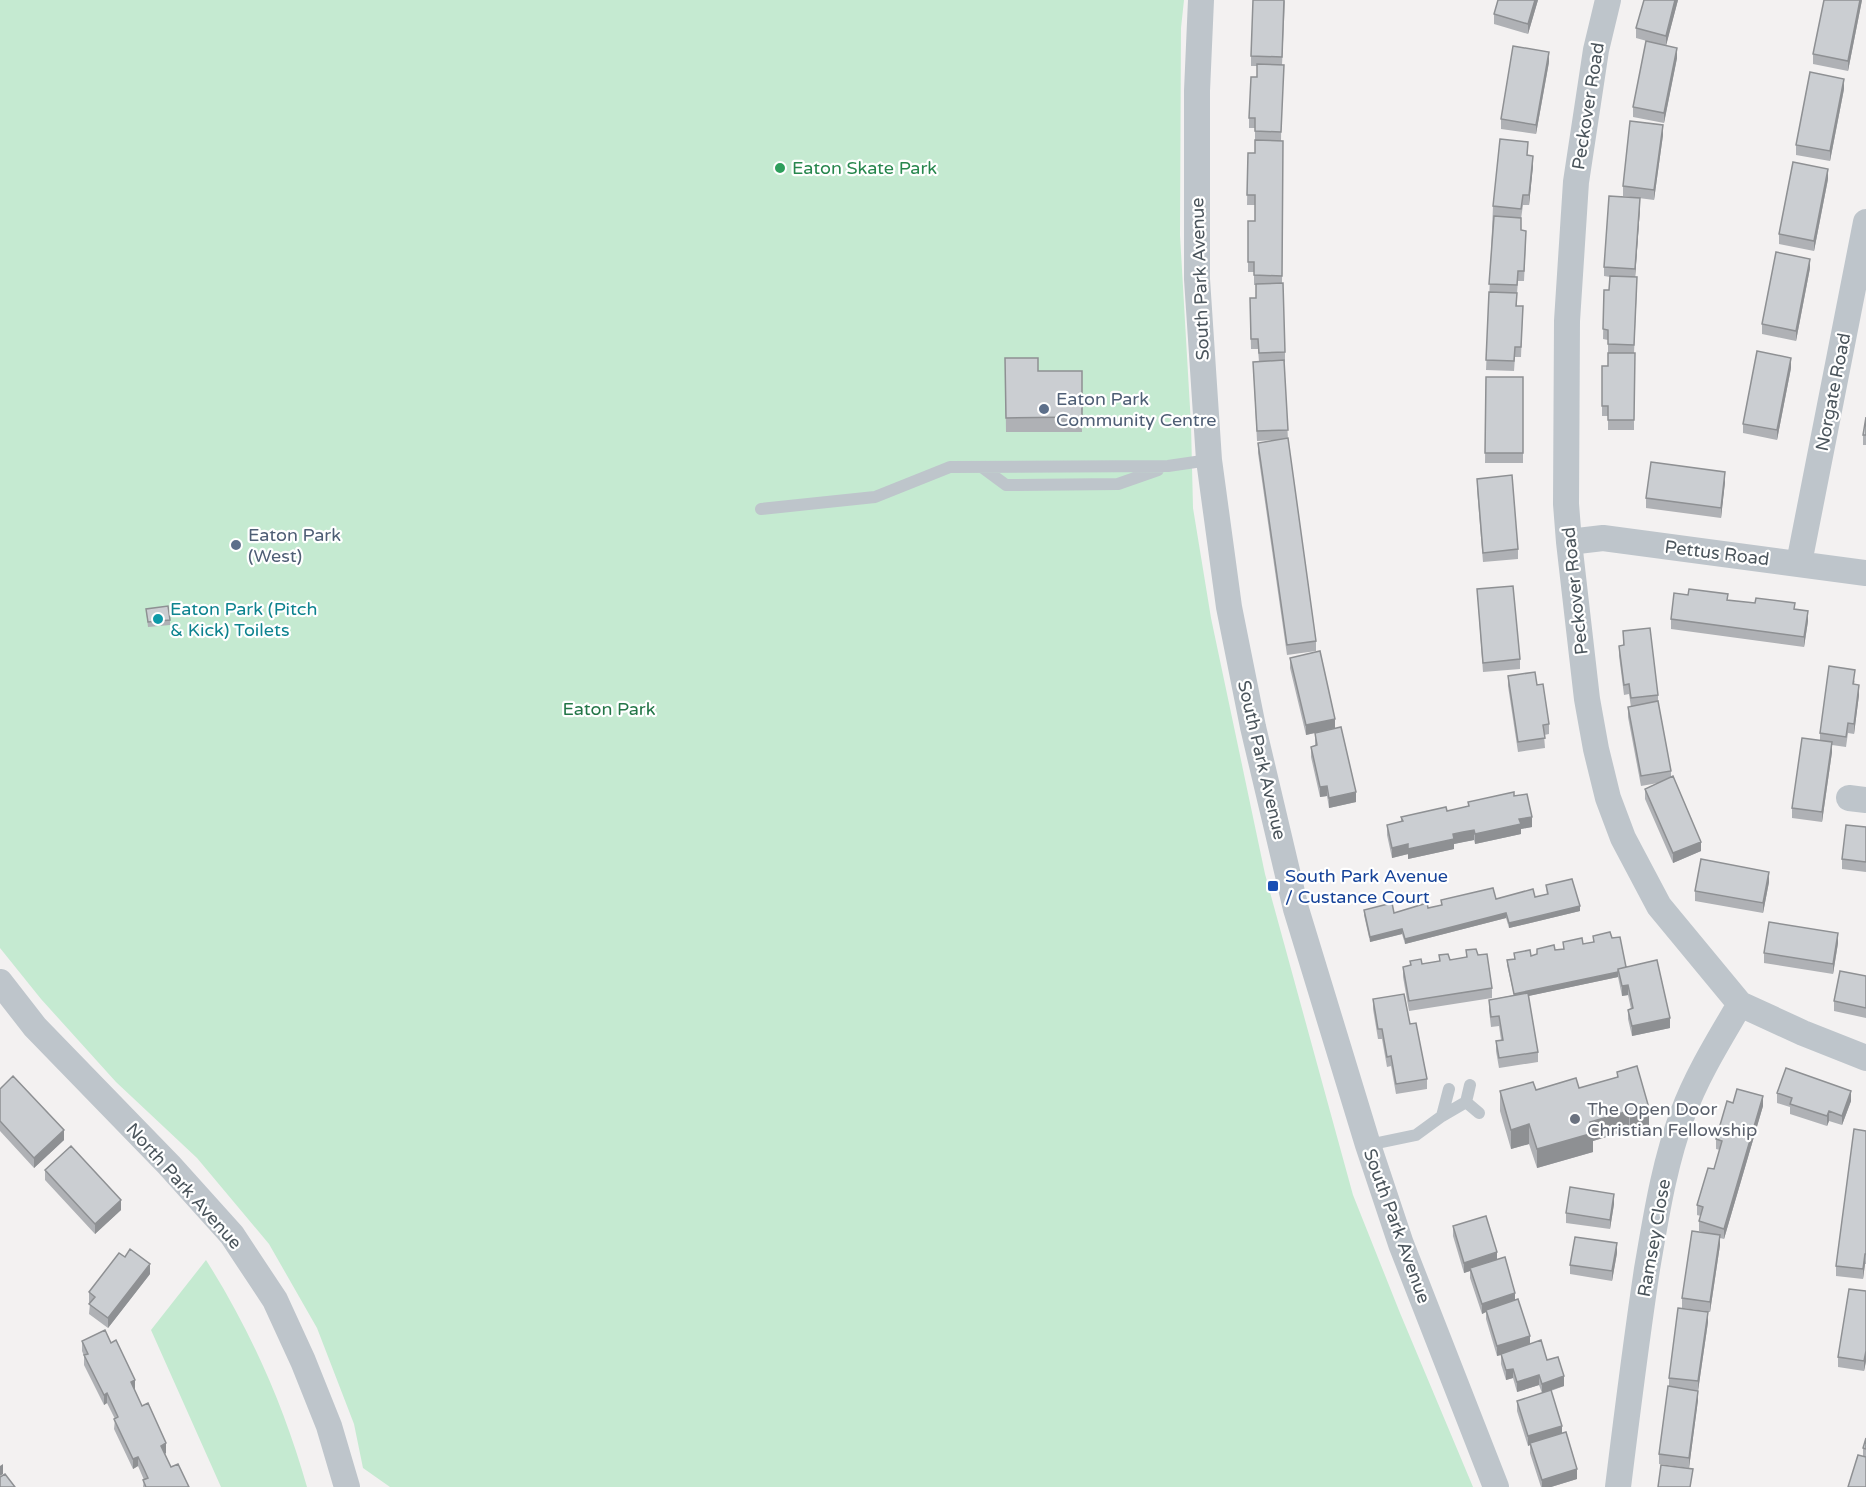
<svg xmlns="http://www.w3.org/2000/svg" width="1866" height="1487" font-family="'Varela Round',sans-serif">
	<rect width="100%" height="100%" fill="#f3f1f1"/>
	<path fill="#c5ead1" d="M0 0H1184L1181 28 1180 235 1191 425 1193 508 1211 618 1265 874 1353 1195 1400 1313 1473 1487H390L363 1468 354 1424 317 1328 269 1244 197 1158 116 1082 41 999 0 948Z
		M206 1260C251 1331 284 1406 307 1487H221L151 1330Z"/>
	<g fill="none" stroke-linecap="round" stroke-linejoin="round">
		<path stroke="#bec5cb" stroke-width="12" d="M983 468 1006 485 1118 484 1158 470
			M761 509 875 497 950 467 1168 466 1209 460
			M1466 1102 1479 1113
			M1442 1116 1466 1102 1470 1085
			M1368 1145 1416 1135 1442 1116 1449 1089"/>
		<path stroke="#bec5cb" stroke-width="26" d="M1201 0 1197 91V279L1209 460 1229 607 1253 727 1296 909 1368 1145 1401 1244 1496 1487
			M1608 0 1596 50 1576 182 1567 321 1566 504 1569 542 1587 699 1596 749 1608 798 1623 838 1659 906 1740 1004 1803 1033 1866 1058
			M1569 542 1603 538 1866 573
			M1799 563 1866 222
			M1849 798 1866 800
			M0 982 35 1027 169 1165 232 1235 275 1300 303 1361 329 1426 347 1487
			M1618 1487C1627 1414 1636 1342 1647 1269 1656 1217 1664 1164 1683 1113 1697 1075 1719 1040 1740 1004"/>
	</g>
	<path fill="#afb1b5" d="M1285 0 1282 65 1281 141H1283L1282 283 1285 352V362H1284L1288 440 1316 641V651L1287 655 1258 453V443L1275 440 1257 441 1253 362H1259L1258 349H1251L1250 308 1256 298V285H1254V272H1248V221H1255V205H1247L1248 153H1255V128H1249V118L1257 77V66H1251V56Z
		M1498 0H1538L1528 34 1494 24V14Z
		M1644 0H1678L1666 45 1677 58 1664 123 1633 117V107L1654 43 1636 38V28Z
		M1862 0 1848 71 1813 64V54Z
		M1549 62 1536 134 1501 129V119Z
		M1844 89 1830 161 1796 155V145Z
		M1663 135 1654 200 1623 196V186Z
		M1528 155 1533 166 1529 205H1523L1521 219V230L1526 241 1524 281H1518L1517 293V306H1523L1521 357H1515L1514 371 1486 370 1493 206Z
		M1828 179 1814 251 1779 244V234Z
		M1640 208 1635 277 1637 287 1634 353V430H1608V416H1602V366H1608V340L1603 339 1604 290H1609L1610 277 1604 276V267Z
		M1810 268 1796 341 1762 334V324Z
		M1005 358 1038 371H1082V432H1006Z
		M1791 368 1777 440 1743 433V424Z
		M1486 377H1523V463H1485Z
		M1866 417V445H1863V435Z
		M1477 479 1518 549V559L1483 562 1477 489Z
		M1725 482 1721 518 1646 508V498Z
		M1477 589 1520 659V669L1483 672Z
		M1728 600 1795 609 1808 621 1804 647 1671 629V619Z
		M146 609 170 620V625L148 627Z
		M1623 631 1658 695V702L1671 771V777L1701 851 1673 863 1645 799V789L1658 783 1641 786 1628 717V707H1631L1629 694 1624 695 1619 656V646L1623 645Z
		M1290 658 1335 728 1356 802 1329 808 1327 796 1320 797 1311 757V747L1315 746V733L1306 735 1290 668Z
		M1508 676 1537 685 1549 724V734L1544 735 1545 748 1518 752 1508 686Z
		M1855 680 1854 684 1859 695 1854 734 1848 733 1846 747 1832 745V752L1822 822 1792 818V808L1820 740V733Z
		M1514 796 1532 827 1521 829V834L1475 844 1474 840 1463 842 1454 844V849L1408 859V854L1392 858 1387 835V825L1401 822V817L1447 811 1468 807V802Z
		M1866 827V872L1842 869V859Z
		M1769 882 1763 913 1695 901V891Z
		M1546 885 1580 911 1509 928 1506 918 1405 944 1402 934 1370 942 1364 915V910L1394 913 1428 908 1441 905V900L1535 897 1547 895Z
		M1593 936 1612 938 1626 967 1670 1028 1632 1036 1628 1019V1010L1631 1009 1628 995 1622 996 1618 977 1528 996 1538 1052V1062L1499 1068 1496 1051V1041L1501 1040 1499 1026 1491 1027 1489 1010V1000L1514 995 1507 965V960L1514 959V953L1531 956 1537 954V949L1555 950 1563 949V942L1583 944 1593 942Z
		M1838 943 1833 974 1764 963V953Z
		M1466 950 1478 955 1492 988V998L1409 1011 1403 977V967L1410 966V961L1422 964 1439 961V955L1450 960 1466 957Z
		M1866 976V1018L1834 1011V1001Z
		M1373 999 1410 1024 1427 1079V1089L1396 1094 1391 1066 1387 1067 1382 1039H1378L1373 1009Z
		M1617 1072 1649 1128 1630 1133 1629 1130 1593 1141V1152L1537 1168 1529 1144 1511 1149 1500 1111V1091L1579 1088 1617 1077Z
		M0 1089 64 1140 34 1168 0 1131Z
		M1777 1093 1851 1101 1842 1125 1829 1121 1827 1126 1790 1114V1107L1777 1103Z
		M1733 1103 1763 1106 1724 1239 1720 1238V1245L1710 1312H1708V1322L1698 1391V1400L1689 1468 1659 1464V1454L1669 1386V1378L1706 1311 1682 1308V1298L1705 1233 1699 1231V1221L1701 1216 1697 1215V1205L1714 1169 1720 1150 1716 1149V1139Z
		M1866 1131V1264H1865L1863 1279 1836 1276V1266Z
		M45 1170 121 1210 95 1234 45 1180Z
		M1614 1204 1610 1229 1566 1223V1213Z
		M1453 1226 1497 1259 1515 1300 1530 1344 1547 1360 1564 1386 1551 1391 1562 1433 1577 1479 1551 1487H1541L1530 1453V1445L1528 1446 1517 1411V1401L1542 1393 1539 1385 1517 1392 1513 1378 1506 1380 1501 1364V1355L1497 1356 1486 1319V1312L1482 1314 1470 1278V1271L1464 1273 1453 1236Z
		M1617 1253 1612 1281 1570 1274V1265Z
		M150 1274 108 1328 89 1314 90 1303 89 1302V1292Z
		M1866 1291V1361L1864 1371 1838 1367V1357Z
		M82 1341 135 1390H134L142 1406 166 1453 165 1454 171 1467 189 1487H143L144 1480 138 1466 133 1469 114 1429 115 1419 107 1403 104 1405 84 1365V1356L82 1351Z
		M1866 1438V1487L1863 1456V1448Z"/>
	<path fill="#8e9093" d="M1535 0H1538L1528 34V24Z
		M1675 0H1678L1666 46V36Z
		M1860 0H1862L1848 71V61Z
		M1677 48V58L1664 123V113Z
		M1549 52V62L1536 134V125Z
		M1844 79V89L1830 161V151Z
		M1663 125V135L1654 200V190Z
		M1533 156V166L1529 205V195Z
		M1828 169V179L1814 251V241Z
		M1640 198V208L1635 279V269Z
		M1810 259V268L1796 341V331Z
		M1791 358V368L1777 440V430Z
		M1725 472V482L1721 518V508Z
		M1808 611V621L1804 647V637Z
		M1859 685V695L1854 734V724Z
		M1335 719V728L1306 735V725Z
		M1832 742V752L1822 822V812Z
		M1327 786V796L1320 797V787Z
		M1356 792V802L1329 808V798Z
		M1532 817V827L1521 829V834L1475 844V834L1519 819Z
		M1474 830V840L1454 844V849L1408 859V849L1453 834Z
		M1701 842V851L1673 863V853Z
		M1408 844V854L1392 858V848Z
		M1769 872V882L1763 913V903Z
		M1580 906V911L1509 928V923Z
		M1506 913V918L1405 944V939Z
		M1402 929V934L1370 942V937Z
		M1838 933V943L1833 974V964Z
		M1618 972V977L1514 999V994Z
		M1628 985V995L1622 996V986Z
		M1670 1018V1028L1632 1036V1026Z
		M1851 1091V1101L1842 1125V1116Z
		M1763 1096V1106L1724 1239V1229Z
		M1649 1108V1128L1630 1133V1114Z
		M1629 1111V1130L1593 1141V1152L1537 1168V1149L1590 1122Z
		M1829 1111V1121L1827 1126V1116Z
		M1529 1124V1144L1511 1149V1130Z
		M64 1130V1140L34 1168V1158Z
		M1614 1194V1204L1610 1229V1220Z
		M121 1200V1210L95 1234V1224Z
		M1720 1235V1245L1710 1312V1302Z
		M1617 1243V1253L1612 1281V1271Z
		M1497 1252V1262L1470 1268V1271L1464 1273V1263Z
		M1865 1254V1264L1863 1279V1269Z
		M150 1264V1274L108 1328V1318Z
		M1515 1293V1303L1486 1310V1312L1482 1314V1304Z
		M1708 1312V1322L1698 1391V1381Z
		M1530 1336V1346L1497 1356V1346Z
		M1866 1351V1361L1864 1371V1361Z
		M1513 1369V1378L1506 1380V1370Z
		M1539 1375V1385L1517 1392V1382Z
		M1564 1376V1386L1542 1393V1384Z
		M135 1380V1390L131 1392V1382Z
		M1698 1391V1400L1689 1468V1458Z
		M107 1393V1403L104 1405V1395Z
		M1562 1426V1436L1530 1443V1445L1528 1446V1436Z
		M166 1443V1453L161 1456V1446Z
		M138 1457V1466L133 1469V1459Z
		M3 1464V1474L0 1476V1466Z
		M1577 1469V1479L1551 1487H1542V1480Z"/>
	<path fill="#cbced2" stroke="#8e9093" stroke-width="1.5" d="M1253 0H1284L1282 57 1251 56Z
		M1498 0H1535L1528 24 1494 14Z
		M1644 0H1675L1666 36 1636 28Z
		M1824 0H1860L1848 61 1813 54Z
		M1646 41 1677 48 1664 113 1633 107Z
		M1513 46 1549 52 1536 125 1501 119Z
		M1257 64 1284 65 1281 132 1255 131V118H1249L1251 77H1257Z
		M1810 72 1844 79 1830 151 1796 145Z
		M1630 121 1663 125 1654 190 1623 186Z
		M1500 139 1528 142 1527 155 1533 156 1529 195H1523L1521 209 1493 206Z
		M1255 140 1283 141 1282 276 1254 275V262H1248V221H1255V195H1247L1248 153H1255Z
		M1793 162 1828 169 1814 241 1779 234Z
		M1609 196 1640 198 1635 269 1604 267Z
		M1494 216 1521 218V230L1526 231 1524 271H1518L1517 285 1489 284Z
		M1776 252 1810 259 1796 331 1762 324Z
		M1610 276 1637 277 1634 345 1608 344V330L1603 329 1604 290H1609Z
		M1283 283 1285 352 1259 353 1258 339H1251L1250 298H1256V284Z
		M1489 292 1517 293 1516 306H1523L1521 347H1515L1514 361 1486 360Z
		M1757 351 1791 358 1777 430 1743 424Z
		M1608 353H1635L1634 420H1608V406H1602V366H1608Z
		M1005 358H1038V371H1082V417L1006 418Z
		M1284 360 1288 430 1257 431 1253 362Z
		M1486 377H1523V453H1485Z
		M1866 417V435H1863Z
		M1288 438 1316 641 1287 645 1258 443Z
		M1651 462 1725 472 1721 508 1646 498Z
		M1512 475 1518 549 1483 553 1477 479Z
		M1513 586 1520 659 1483 663 1477 589Z
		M1689 589 1728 594 1727 600 1755 603 1756 598 1795 603 1794 609 1808 611 1804 637 1671 619 1674 593 1688 595Z
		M168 606 170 620 148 622 146 609Z
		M1650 628 1658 695 1631 698 1629 684 1624 685 1619 646 1624 645 1623 631Z
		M1320 651 1335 719 1306 725 1290 658Z
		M1829 666 1855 670 1853 684 1859 685 1854 724 1848 723 1846 737 1820 733Z
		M1535 672 1537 685 1543 684 1549 724 1543 725 1545 738 1518 742 1508 676Z
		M1658 701 1671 771 1641 776 1628 707Z
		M1341 727 1356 792 1329 798 1327 786 1320 787 1311 747 1317 745 1315 733Z
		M1802 738 1832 742 1822 812 1792 808Z
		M1673 776 1701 842 1673 853 1645 789Z
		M1514 792V796L1527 794 1532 817 1519 819 1521 824 1475 834 1474 830 1463 832 1453 834 1454 839 1408 849V844L1392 848 1387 825 1403 821 1401 817 1446 807 1447 811 1469 806 1468 802Z
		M1846 825 1866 827V862L1842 859Z
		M1701 859 1769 872 1763 903 1695 891Z
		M1572 879 1580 906 1509 923 1506 913 1405 939 1402 929 1370 937 1364 910 1392 903 1394 913 1427 903 1428 908 1442 905 1441 900 1493 888 1496 899 1533 889 1535 897 1548 894 1546 885Z
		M1769 922 1838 933 1833 964 1764 953Z
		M1610 932 1612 938 1620 937 1626 967 1618 969V972L1514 994 1507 960 1515 959 1514 953 1530 950 1531 956 1537 954V949L1554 945 1555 950 1564 949 1563 942 1582 938 1583 944 1594 942 1593 936Z
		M1476 949 1478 955 1487 954 1492 988 1409 1001 1403 967 1411 965 1410 961 1421 959 1422 964 1440 961 1439 955 1448 954 1450 960 1467 957 1466 950Z
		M1657 960 1670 1018 1632 1026 1628 1010 1633 1008 1628 985 1622 986 1618 969Z
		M1840 971 1866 976V1008L1834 1001Z
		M1528 993 1538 1052 1499 1058 1496 1041 1503 1040 1499 1016 1491 1017 1489 1000Z
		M1404 994 1410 1024 1416 1023 1427 1079 1396 1084 1391 1056 1387 1057 1382 1029H1378L1373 999Z
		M1637 1066 1649 1108 1630 1114 1629 1111 1590 1122 1593 1133 1537 1149 1529 1124 1511 1130 1500 1091 1533 1082 1536 1090 1576 1078 1579 1088 1618 1077 1617 1072Z
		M1786 1068 1851 1091 1842 1116 1829 1111 1827 1116 1790 1104 1792 1098 1777 1093Z
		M13 1076 64 1130 34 1158 0 1121V1089Z
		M1737 1089 1763 1096 1724 1229 1699 1221 1703 1207 1697 1205 1708 1168 1714 1169 1722 1141 1716 1139 1727 1101 1733 1103Z
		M1854 1129 1866 1131V1254H1865L1863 1269 1836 1266Z
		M71 1146 121 1200 95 1224 45 1170Z
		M1570 1187 1614 1194 1610 1220 1566 1213Z
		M1486 1216 1497 1252 1464 1263 1453 1226Z
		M1692 1231 1720 1235 1710 1302 1682 1298Z
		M1575 1237 1617 1243 1612 1271 1570 1265Z
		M130 1249 150 1264 108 1318 89 1304 95 1297 89 1292 119 1253 125 1257Z
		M1505 1257 1515 1293 1482 1304 1470 1268Z
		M1849 1289 1866 1291V1351L1864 1361 1838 1357Z
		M1518 1299 1530 1336 1497 1346 1486 1310Z
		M1678 1308 1708 1312 1698 1381 1669 1378Z
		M105 1330 111 1343 116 1340 135 1380 131 1382 142 1406 148 1403 166 1443 161 1446 171 1467 178 1464 189 1487H146L143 1480 148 1478 143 1467 138 1457 133 1459 114 1419 118 1417 107 1393 104 1395 84 1355 88 1354 82 1341Z
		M1541 1340 1547 1360 1558 1357 1564 1376 1542 1384 1539 1375 1517 1382 1513 1369 1506 1370 1501 1354Z
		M1668 1386 1698 1391 1689 1458 1659 1454Z
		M1551 1390 1562 1426 1528 1436 1517 1401Z
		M1566 1432 1577 1469 1542 1480 1530 1443Z
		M1866 1438V1449L1863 1448Z
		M1858 1455 1866 1457V1487H1848Z
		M1661 1465 1693 1469 1690 1487H1658Z
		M5 1474 15 1487H0V1477Z"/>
	<circle fill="#2e9e5b" stroke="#fff" stroke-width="2" cx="780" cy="168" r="6"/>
	<g fill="#5c6f8a" stroke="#fff" stroke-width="2">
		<circle cx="1044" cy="409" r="6"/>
		<circle cx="236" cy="545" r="6"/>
	</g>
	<circle fill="#0f9aa8" stroke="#fff" stroke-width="2" cx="158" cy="619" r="6"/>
	<rect fill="#1a4fb4" stroke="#fff" stroke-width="2" x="1267" y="880" width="12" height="12" rx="3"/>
	<circle fill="#6b7280" stroke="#fff" stroke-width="2" cx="1575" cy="1119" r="6"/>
	<g text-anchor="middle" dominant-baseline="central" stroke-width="4.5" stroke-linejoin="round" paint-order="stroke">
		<g font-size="18" fill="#4b555c" stroke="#fff">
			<text transform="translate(1588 106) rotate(-81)">Peckover Road</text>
			<text transform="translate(1200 279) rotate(-92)">South Park Avenue</text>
			<text transform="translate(1833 392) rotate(-79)">Norgate Road</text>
			<text transform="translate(1717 553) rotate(7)">Pettus Road</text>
			<text transform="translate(1575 591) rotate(-96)">Peckover Road</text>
			<text transform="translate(1262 760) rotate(77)">South Park Avenue</text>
			<text transform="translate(184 1186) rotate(48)">North Park Avenue</text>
			<text transform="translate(1397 1226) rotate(70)">South Park Avenue</text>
			<text transform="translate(1654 1238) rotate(-80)">Ramsey Close</text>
		</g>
		<g font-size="18" fill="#27864d" stroke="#fff" text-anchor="start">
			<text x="792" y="168">Eaton Skate Park</text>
		</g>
		<g font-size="18" fill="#4e5e75" stroke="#fff" text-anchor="start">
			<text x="1056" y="399">Eaton Park<tspan x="1056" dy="21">Community Centre</tspan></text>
			<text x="248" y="535">Eaton Park<tspan x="248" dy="21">(West)</tspan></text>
		</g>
		<g font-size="18" fill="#0d838f" stroke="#fff" text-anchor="start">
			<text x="170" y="609">Eaton Park (Pitch<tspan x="170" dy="21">&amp; Kick) Toilets</tspan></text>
		</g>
		<g font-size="18" fill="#237547" stroke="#fff">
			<text x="609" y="709">Eaton Park</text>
		</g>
		<g font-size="18" fill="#164399" stroke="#fff" text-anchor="start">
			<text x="1285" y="876">South Park Avenue<tspan x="1285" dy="21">/ Custance Court</tspan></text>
		</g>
		<g font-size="18" fill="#5b616d" stroke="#fff" text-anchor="start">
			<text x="1587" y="1109">The Open Door<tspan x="1587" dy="21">Christian Fellowship</tspan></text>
		</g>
	</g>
</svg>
